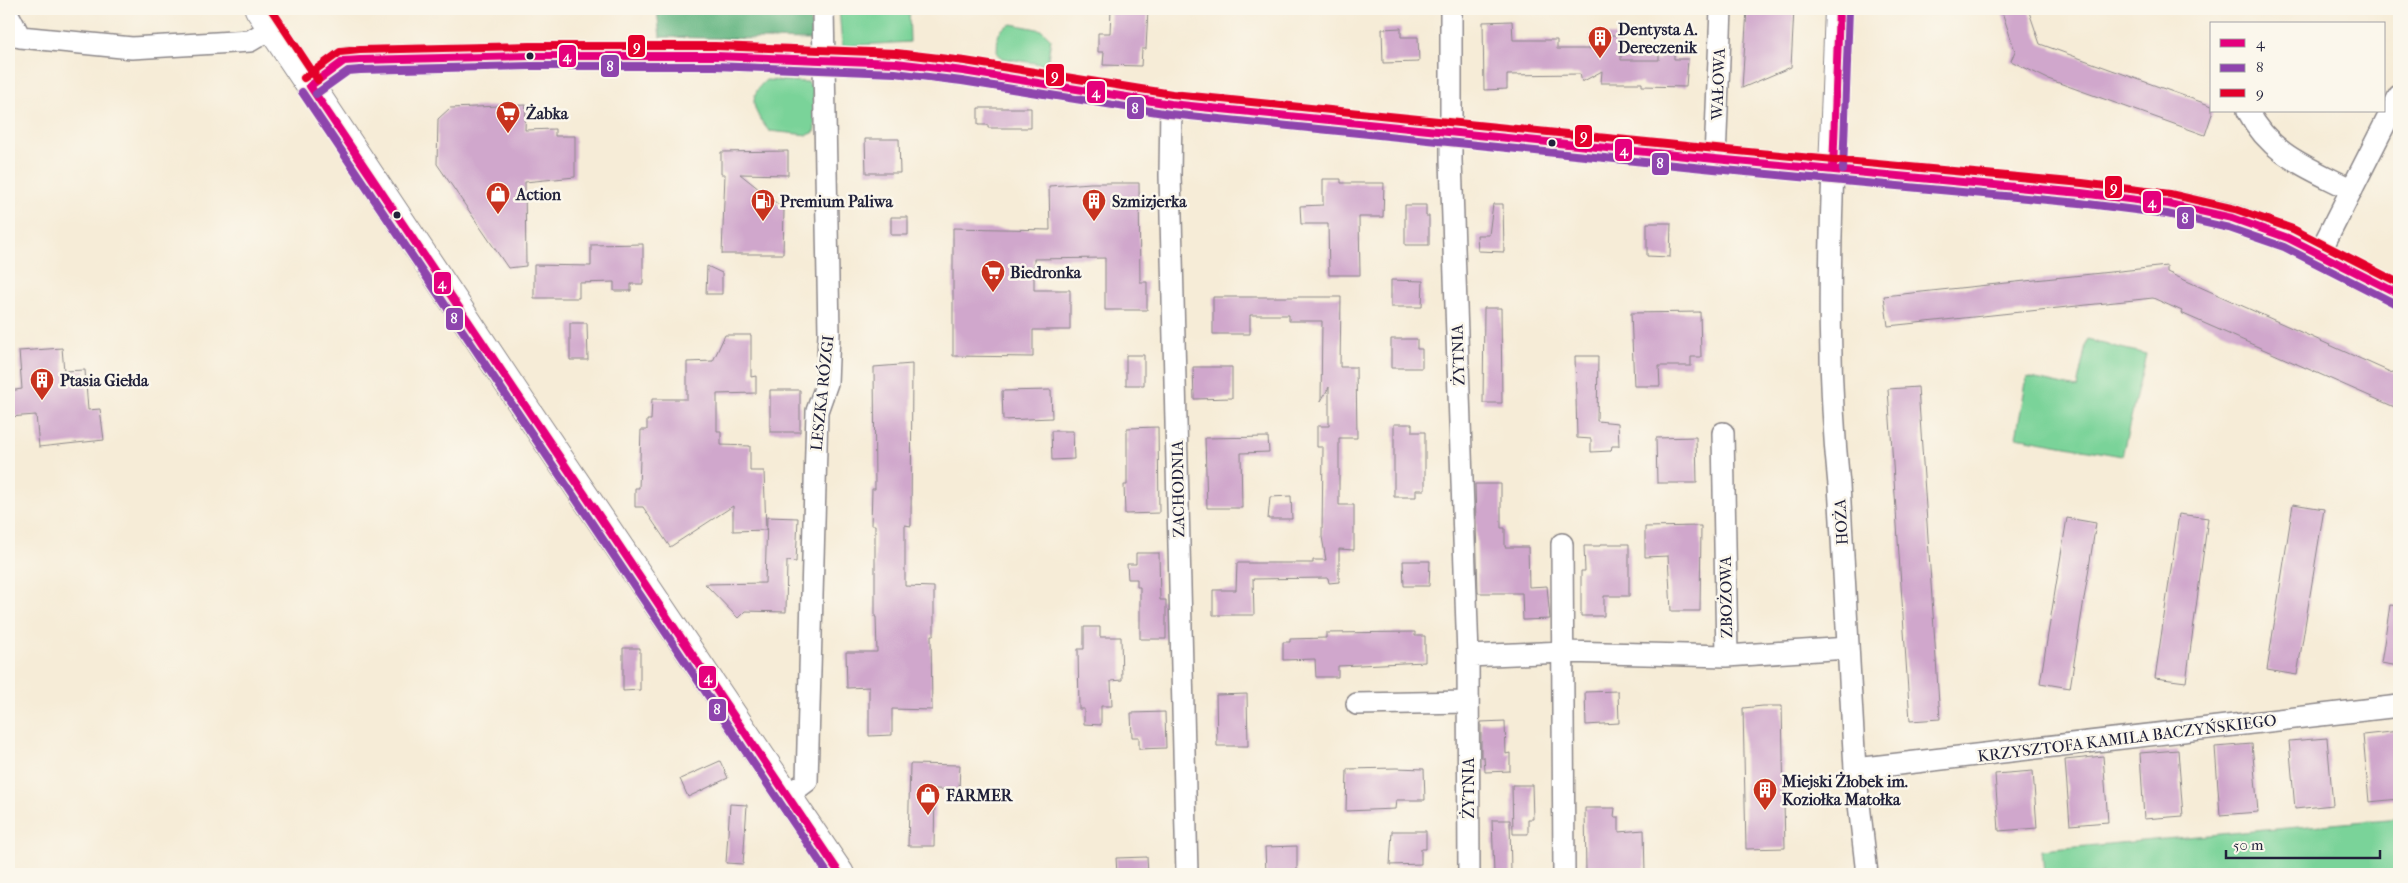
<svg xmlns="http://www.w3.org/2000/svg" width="2408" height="883" font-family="'IM FELL French Canon',serif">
	<rect width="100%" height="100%" fill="#fbf7ec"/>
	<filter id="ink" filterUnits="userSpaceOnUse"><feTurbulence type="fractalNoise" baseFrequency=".02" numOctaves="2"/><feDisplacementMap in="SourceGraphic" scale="10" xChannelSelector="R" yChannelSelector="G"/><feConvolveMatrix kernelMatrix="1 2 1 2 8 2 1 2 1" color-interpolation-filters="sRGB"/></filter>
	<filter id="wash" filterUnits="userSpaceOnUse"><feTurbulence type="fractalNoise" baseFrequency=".0096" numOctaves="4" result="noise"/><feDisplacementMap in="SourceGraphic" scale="20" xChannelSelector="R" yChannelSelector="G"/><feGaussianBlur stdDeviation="1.12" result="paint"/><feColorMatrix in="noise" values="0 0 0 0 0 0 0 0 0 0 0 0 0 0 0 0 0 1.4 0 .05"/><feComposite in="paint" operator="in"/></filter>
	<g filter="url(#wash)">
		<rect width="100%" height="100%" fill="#f6ecd7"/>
		<path fill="#7ad399" stroke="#4e7a6a" d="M839 9H909L910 42 842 46Z
			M1012 24 1042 30 1051 39 1047 65 1002 58 997 54C998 39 995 29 1012 24Z
			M766 80 808 82 813 89 815 132 808 135 769 131C754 113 746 97 766 80Z
			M2087 340 2146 354 2122 456 2016 437 2027 377 2077 388Z
			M2399 818V874H2044L2042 850Z"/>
		<path fill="#63b581" stroke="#426c5e" d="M657 9H810L812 40 660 37Z"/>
		<g id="blocks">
			<path fill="#d0a7cc" d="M1111 9H1148L1146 49H1142L1141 66 1103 65 1104 52H1098V33H1110Z
				M1747 9H1794L1791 67 1742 88Z
				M2001 9H2028L2040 44 2212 106V114L2205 135 2048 79 2011 61 2015 51Z
				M1512 21 1513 40H1557V49H1590V35H1621V60H1659V53L1674 52V59H1688L1686 87 1642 86V83H1601L1602 71 1582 82 1580 74 1507 75V89L1484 90 1483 22Z
				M1401 28V37H1418L1419 62 1383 63 1382 29Z
				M526 105 525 130 555 129V136H575V177L525 182 526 266 508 268 437 164 438 119 450 108Z
				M978 108H1031V128H988V125H978Z
				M865 139H899L900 173H866Z
				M788 151V175L740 174 784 209 783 254H722L725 174H721V152Z
				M1323 179H1341V183H1384L1383 217H1359L1360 275H1329L1328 224H1301L1300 206 1323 205Z
				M1091 183H1139L1140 282H1147V310H1105V258L1034 259V290H1070V330H1033V357L953 356V228L1050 230 1049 186Z
				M1493 204H1503L1504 252 1478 251 1477 235H1489Z
				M1405 205H1426V216H1429V245H1405Z
				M891 217H908V235H891Z
				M1647 223H1671L1670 257 1647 256Z
				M643 244V284H631V291H614V282L579 283V298H534V265L591 266V245Z
				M707 266 722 273V294H706Z
				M2167 266V272L2180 278 2399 376V409L2181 313 2182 311 2153 298 1888 326 1884 296Z
				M1391 280 1423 281 1422 307H1391Z
				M1213 297H1341L1340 367H1356L1357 438H1339V505H1354V550L1339 549V582L1329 583 1328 578 1253 579 1254 615H1213V590H1236L1237 563H1313V560H1326L1322 537 1323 447H1317V426H1329V387L1321 401 1322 321H1289V315H1250V334H1213Z
				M1484 308H1501L1502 403H1483Z
				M1700 312 1701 357H1691V366H1659L1660 386H1634L1631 313Z
				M570 323H587L588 360H570Z
				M725 335H751V377L756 376V393L717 394V431H721V445L750 446V471H764L766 530 733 531V506L670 547 643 507H635V488H639L641 430H647V420H651L652 399H687V362L713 361Z
				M1391 339H1417V349H1422V368H1391Z
				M62 348 64 371 85 370 88 410 100 409 104 440 39 447 36 415 9 417V391L22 389 19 351Z
				M1126 355H1144V385H1126Z
				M1575 356H1598L1597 421 1618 423 1619 446H1612L1611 451 1591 452V439L1577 438Z
				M912 364 911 526 905 525V586L934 587V635H931L932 710 892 709V735L869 736V687L847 688 846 652H877L876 617H875V525H871L872 489H875L874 367Z
				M1193 367H1232V398L1194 399Z
				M1918 387 1940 719 1910 721 1888 389Z
				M770 390H800V432H770Z
				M1051 390 1052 418 1003 420 1002 391Z
				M1394 424H1412V432H1425V490H1416V497H1394Z
				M1158 427 1159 513 1125 514 1124 485H1127V428Z
				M1051 431H1073L1074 459 1052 460Z
				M1268 437 1269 452 1241 453 1242 508H1207L1205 438Z
				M1696 437 1697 483H1657L1656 438Z
				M1475 484H1501V528H1505V547H1528L1529 587 1547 586 1550 619 1523 620 1522 593H1478Z
				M1291 496 1292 519H1268L1270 497Z
				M2293 504 2324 509 2297 675 2267 670Z
				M2179 514 2208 518 2186 682 2155 678Z
				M767 517 798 518 796 562 787 561 786 612 745 611 738 618 705 584 765 583Z
				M2067 518 2096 523 2070 688 2040 683Z
				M1701 526 1700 611H1671L1668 556 1645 557V527Z
				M1601 544H1629V596H1604V616H1581V571H1585L1584 546H1600Z
				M1136 553H1159L1160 600H1166V639H1140V587H1137V579H1128L1127 564H1136Z
				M1403 561H1430L1429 586H1404Z
				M2390 605 2399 606V666L2381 663Z
				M1084 627H1100V637H1121L1122 680 1111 681 1112 706H1101V725L1084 724V709H1079L1078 649H1084Z
				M1415 632V636H1425V662L1338 666V677H1316L1315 659 1283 660V642H1290V639L1326 638V633Z
				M623 648H640V690L623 691Z
				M1618 691 1619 723 1586 725 1585 692Z
				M1247 694 1248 746H1217L1216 695Z
				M1763 706H1782L1785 848 1746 849 1743 708Z
				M1165 712 1166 748 1139 749V737H1132L1131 713Z
				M1505 721 1506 754 1510 753V771L1485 772 1484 757H1481V722Z
				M2399 731V799L2369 802 2363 735Z
				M2327 738 2333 805 2295 809 2289 741Z
				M2252 744 2258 812 2220 815 2215 747Z
				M2178 750 2183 816 2144 819 2140 753Z
				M2103 756 2108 822 2070 825 2065 760Z
				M720 761 728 778 688 797 680 779Z
				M910 764 960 765 959 790 935 789 934 846H908Z
				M1396 768 1424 769 1425 800H1396L1395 809 1346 811 1347 769Z
				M2033 771 2037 828 1999 831 1995 774Z
				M1512 785H1532L1533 819H1528V834H1513Z
				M730 804 747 805 743 864 726 863Z
				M1585 808H1615L1614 817H1619V832L1644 830 1645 874H1586Z
				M1492 820H1510L1511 874H1494Z
				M1392 831H1426V849H1421V864L1390 865Z
				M1297 846V874H1266L1265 847Z
				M1147 857 1148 874H1117L1116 858Z"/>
		</g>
	</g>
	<g filter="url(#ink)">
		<use href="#blocks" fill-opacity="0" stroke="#8c8789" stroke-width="1"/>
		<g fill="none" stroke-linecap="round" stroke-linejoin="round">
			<defs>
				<path id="street" d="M1451 9V160L1468 656 1469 874
					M9 16 20 37 132 48 250 41 272 28
					M1171 104 1170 175 1187 874
					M2248 111C2271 156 2310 168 2352 190
					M1715 159 1721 9
					M1833 170C1829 275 1828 380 1839 485L1855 769 1867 874
					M2320 252 2399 96
					M1723 433 1727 656
					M1562 544 1564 874
					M1468 656 1563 652 1727 656 1848 648
					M1357 704 1468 702
					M1855 769 2399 706
					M786 797 807 781 817 411 827 383 829 333 823 9"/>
				<path id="secondary" d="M259 9 523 405 840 874
					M310 86 344 61 360 60 530 56H715L896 63 963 71 1171 104 1715 159 2081 193 2169 204 2232 218 2288 238 2399 294
					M1833 170 1839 9"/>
			</defs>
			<use href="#street" stroke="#8c8789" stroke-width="24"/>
			<use href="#secondary" stroke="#8c8789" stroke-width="30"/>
			<use href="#street" stroke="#fff" stroke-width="21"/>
			<use href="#secondary" stroke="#fff" stroke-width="28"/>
			<defs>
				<path id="bus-1" d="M310 86 344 61 360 60 530 56H715L896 63 963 71 1171 104 1715 159 2081 193 2169 204 2232 218 2288 238 2399 294
					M310 86 840 874
					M1833 170 1839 9"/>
				<path id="bus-2" d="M302 92 828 874
					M316 94 348 71 360 70 530 66H715L895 73 962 81 1170 114 1714 169 2080 203 2167 214 2229 228 2284 247 2394 303
					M1843 170 1849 9"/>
				<path id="bus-3" d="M271 9 318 80
					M304 78 340 52 360 50 530 46H715L896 53 965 61 1172 94 1716 149 2082 183 2170 194 2235 209 2293 229 2399 283"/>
			</defs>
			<use href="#bus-1" stroke="#fbf7ec" stroke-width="11"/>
			<use href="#bus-2" stroke="#fbf7ec" stroke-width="11"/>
			<use href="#bus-3" stroke="#fbf7ec" stroke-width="11"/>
			<use href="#bus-1" stroke="#e5007d" stroke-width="8"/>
			<use href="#bus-2" stroke="#8e44ad" stroke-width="8"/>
			<use href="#bus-3" stroke="#e4002b" stroke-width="8"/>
		</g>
	</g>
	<defs>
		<symbol id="building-pin" viewBox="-11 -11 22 30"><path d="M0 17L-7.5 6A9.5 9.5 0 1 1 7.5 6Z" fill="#c8321e" stroke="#fbf7ec"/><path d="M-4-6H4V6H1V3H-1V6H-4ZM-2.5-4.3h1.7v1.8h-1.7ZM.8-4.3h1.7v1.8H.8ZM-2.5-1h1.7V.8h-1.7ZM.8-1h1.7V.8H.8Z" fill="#fff"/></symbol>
		<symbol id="supermarket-pin" viewBox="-11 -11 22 30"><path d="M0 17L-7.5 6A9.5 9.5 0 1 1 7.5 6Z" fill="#c8321e" stroke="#fbf7ec"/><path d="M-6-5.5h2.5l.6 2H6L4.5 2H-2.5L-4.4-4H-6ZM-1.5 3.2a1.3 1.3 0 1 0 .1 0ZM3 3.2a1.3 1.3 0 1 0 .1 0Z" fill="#fff"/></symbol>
		<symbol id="shop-pin" viewBox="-11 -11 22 30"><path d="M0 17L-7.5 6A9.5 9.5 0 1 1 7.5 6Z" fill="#c8321e" stroke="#fbf7ec"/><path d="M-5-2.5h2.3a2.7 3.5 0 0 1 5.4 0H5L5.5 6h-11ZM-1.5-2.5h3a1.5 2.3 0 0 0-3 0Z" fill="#fff"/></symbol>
		<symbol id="fuel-pin" viewBox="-11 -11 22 30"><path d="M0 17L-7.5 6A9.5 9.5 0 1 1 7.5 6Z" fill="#c8321e" stroke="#fbf7ec"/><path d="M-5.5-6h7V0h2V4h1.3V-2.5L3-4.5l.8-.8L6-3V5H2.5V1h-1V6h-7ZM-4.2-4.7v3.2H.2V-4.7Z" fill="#fff"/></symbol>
	</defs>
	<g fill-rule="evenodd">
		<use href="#building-pin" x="1586" y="24" width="28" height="38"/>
		<use href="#supermarket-pin" x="494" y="99" width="28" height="38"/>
		<use href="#shop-pin" x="484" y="180" width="28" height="38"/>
		<use href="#fuel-pin" x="749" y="187" width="28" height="38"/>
		<use href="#building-pin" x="1080" y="187" width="28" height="38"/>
		<use href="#supermarket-pin" x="979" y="258" width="28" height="38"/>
		<use href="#building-pin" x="28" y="366" width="28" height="38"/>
		<use href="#building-pin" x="1751" y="776" width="28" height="38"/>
		<use href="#shop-pin" x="914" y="781" width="28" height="38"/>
	</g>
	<g fill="#22223b" stroke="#fbf7ec" stroke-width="2">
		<circle cx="530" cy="56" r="4.5"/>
		<circle cx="1552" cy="143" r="4.5"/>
		<circle cx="397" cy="215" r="4.5"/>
	</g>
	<g text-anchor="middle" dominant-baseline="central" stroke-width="5" stroke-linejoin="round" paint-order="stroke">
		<g font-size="16" font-weight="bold" fill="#22223b" stroke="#fbf7ec" text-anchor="start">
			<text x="1618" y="29">Dentysta A.<tspan x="1618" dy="18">Dereczenik</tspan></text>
			<text x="526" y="113">Żabka</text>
			<text x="516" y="194">Action</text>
			<text x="780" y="201">Premium Paliwa</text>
			<text x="1112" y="201">Szmizjerka</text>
			<text x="1010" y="272">Biedronka</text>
			<text x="60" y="380">Ptasia Giełda</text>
			<text x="1782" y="781">Miejski Żłobek im.<tspan x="1782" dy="18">Koziołka Matołka</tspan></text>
			<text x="946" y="795">FARMER</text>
		</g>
		<g font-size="16" fill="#22223b" stroke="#fbf7ec">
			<text transform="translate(1718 84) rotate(-88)">WAŁOWA</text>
			<text transform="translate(1458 355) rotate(-92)">ŻYTNIA</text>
			<text transform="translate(822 393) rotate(-84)">LESZKA RÓZGI</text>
			<text transform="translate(1178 489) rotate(-91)">ZACHODNIA</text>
			<text transform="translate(1841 522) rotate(-93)">HOŻA</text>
			<text transform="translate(1726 597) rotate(-91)">ZBOŻOWA</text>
			<text transform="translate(2127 738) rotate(-7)">KRZYSZTOFA KAMILA BACZYŃSKIEGO</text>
			<text transform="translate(1468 788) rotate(-90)">ŻYTNIA</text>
		</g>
	</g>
	<g stroke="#fbf7ec" stroke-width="2">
		<rect x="627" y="34" width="19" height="24" rx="5" fill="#e4002b"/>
		<rect x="558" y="44" width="19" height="24" rx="5" fill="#e5007d"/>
		<rect x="600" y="54" width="20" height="24" rx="5" fill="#8e44ad"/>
		<rect x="1045" y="63" width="20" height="24" rx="5" fill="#e4002b"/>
		<rect x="1086" y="80" width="20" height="24" rx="5" fill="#e5007d"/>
		<rect x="1126" y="96" width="19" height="24" rx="5" fill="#8e44ad"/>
		<rect x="1574" y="124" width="19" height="24" rx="5" fill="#e4002b"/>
		<rect x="1614" y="138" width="19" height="24" rx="5" fill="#e5007d"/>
		<rect x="1651" y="152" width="19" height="24" rx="5" fill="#8e44ad"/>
		<rect x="2104" y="175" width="19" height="24" rx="5" fill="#e4002b"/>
		<rect x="2142" y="190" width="20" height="24" rx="5" fill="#e5007d"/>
		<rect x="2176" y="206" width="19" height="24" rx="5" fill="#8e44ad"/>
		<rect x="433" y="271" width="19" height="24" rx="5" fill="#e5007d"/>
		<rect x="445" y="307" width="19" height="24" rx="5" fill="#8e44ad"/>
		<rect x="698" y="665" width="19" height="24" rx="5" fill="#e5007d"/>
		<rect x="708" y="698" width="19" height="24" rx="5" fill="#8e44ad"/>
	</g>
	<g font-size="14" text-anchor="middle" font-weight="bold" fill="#fff">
		<text x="637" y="51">9</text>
		<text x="567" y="61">4</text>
		<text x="610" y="71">8</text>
		<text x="1055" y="80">9</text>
		<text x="1096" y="97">4</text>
		<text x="1135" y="113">8</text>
		<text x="1584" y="140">9</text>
		<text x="1624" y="155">4</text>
		<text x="1660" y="168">8</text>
		<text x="2114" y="192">9</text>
		<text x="2152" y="207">4</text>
		<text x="2185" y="223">8</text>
		<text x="442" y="288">4</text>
		<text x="454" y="323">8</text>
		<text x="708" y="682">4</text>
		<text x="717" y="714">8</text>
	</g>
	<rect width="2408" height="883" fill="none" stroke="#fbf7ec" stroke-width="30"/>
	<rect x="2210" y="22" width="175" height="90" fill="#fbf7ec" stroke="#a4a2a5"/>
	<rect x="2220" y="39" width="25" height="8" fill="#e5007d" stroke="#a4a2a5"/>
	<text x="2256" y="48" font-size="15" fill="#22223b">4</text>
	<rect x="2220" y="64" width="25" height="8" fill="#8e44ad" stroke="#a4a2a5"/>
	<text x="2256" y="72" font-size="15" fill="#22223b">8</text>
	<rect x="2220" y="89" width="25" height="8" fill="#e4002b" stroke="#a4a2a5"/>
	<text x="2256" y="98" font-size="15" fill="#22223b">9</text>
	<path d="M2226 850v8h154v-8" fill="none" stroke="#22223b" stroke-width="2.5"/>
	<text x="2233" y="850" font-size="15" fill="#22223b" stroke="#fbf7ec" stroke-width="4" paint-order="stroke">50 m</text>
</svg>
